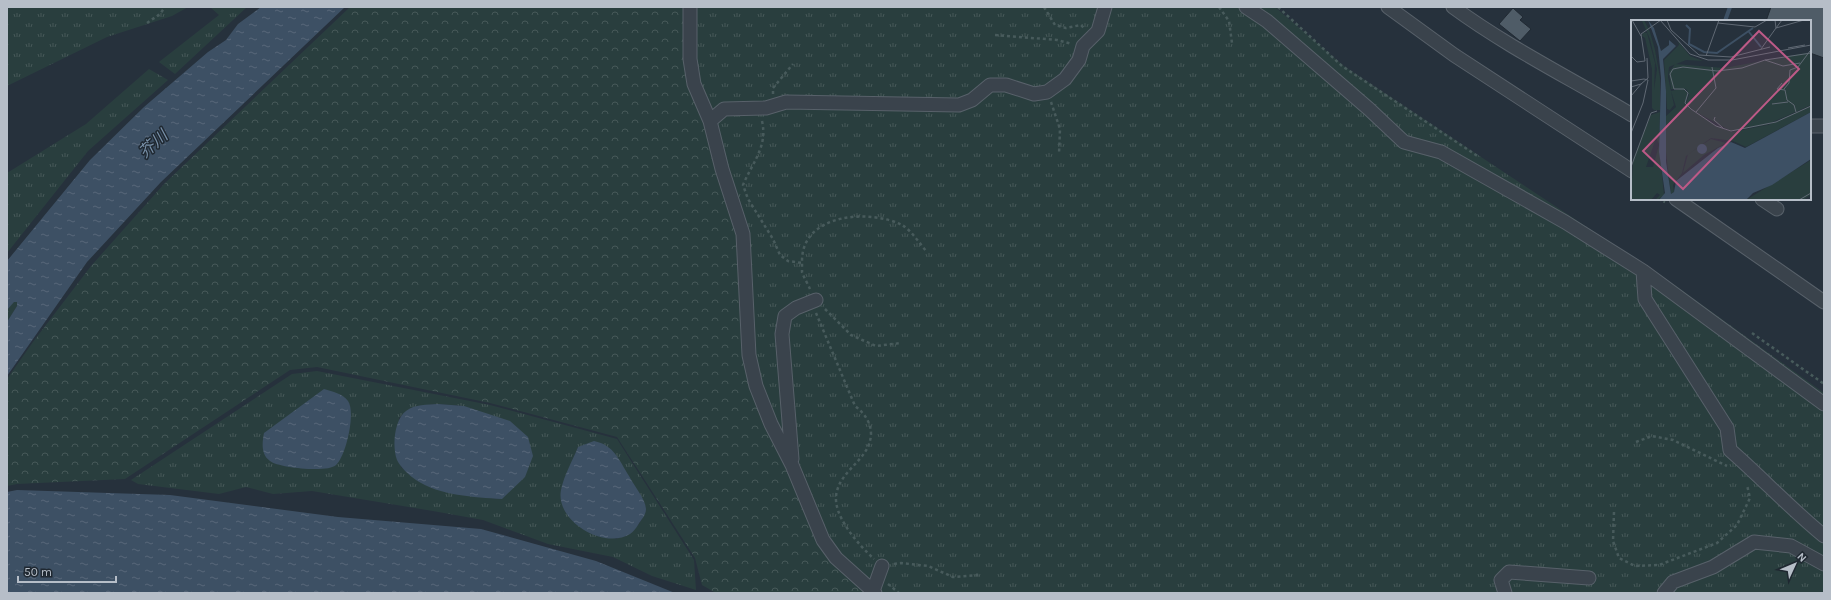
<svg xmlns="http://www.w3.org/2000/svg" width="1831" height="600" font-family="Karla,'Noto Sans JP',sans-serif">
	<defs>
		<pattern id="grass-tufts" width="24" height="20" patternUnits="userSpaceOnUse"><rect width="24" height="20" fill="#293e3e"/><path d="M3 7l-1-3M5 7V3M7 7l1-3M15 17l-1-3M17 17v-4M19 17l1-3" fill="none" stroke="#465858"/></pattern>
		<pattern id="forest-crowns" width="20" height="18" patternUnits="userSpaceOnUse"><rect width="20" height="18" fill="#293e3e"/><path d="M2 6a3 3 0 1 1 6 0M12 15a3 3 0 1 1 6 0" fill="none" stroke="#465858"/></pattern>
		<pattern id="water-ripples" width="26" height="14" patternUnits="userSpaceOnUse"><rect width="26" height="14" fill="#3d5064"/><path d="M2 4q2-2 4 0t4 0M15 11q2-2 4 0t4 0" fill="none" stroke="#576779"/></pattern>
	</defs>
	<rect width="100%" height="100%" fill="#26313c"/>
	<path fill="url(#grass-tufts)" fill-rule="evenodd" d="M7 7H188L172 16 107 37 7 86Z
		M210 7H247L175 74 159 62 219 15Z
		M693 7H1275L1345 67 1676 286 1824 393V593H880L827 541 763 392 694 67Z
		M149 69 168 80 88 151 7 253V173L86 124Z
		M317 371 490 405 617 439 694 560 696 590 652 576 613 557 548 544 483 520 433 511 312 491 273 494 246 487 219 494 138 484 131 480 292 374ZM438 404 464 406 502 499C462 495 434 495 401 467L399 418C411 406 421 405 438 404ZM578 447 646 509C641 526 632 533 616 539L561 490Z"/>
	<path fill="url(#forest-crowns)" d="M350 7H688L689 62 739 232 747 349 811 516 870 593H716L702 585 695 558 617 437 490 403 317 367 290 370 125 479 17 484 7 486V379L33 342 91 266 164 184Z
		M14 301 17 302V306L7 322V310Z"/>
	<path fill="url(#water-ripples)" d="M261 7H345L161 182 87 262 7 376V322L17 306V302H14L7 310V261L90 160 144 107 208 52 226 40 238 24Z
		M324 389C333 392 342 393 348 401 356 412 346 456 336 465 328 473 279 468 270 461 261 455 262 443 264 433Z
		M438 404 464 406 510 421 528 437 533 456 525 477 502 499C474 497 440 496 416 480 409 475 401 468 397 460 392 447 394 420 406 411 415 404 427 405 438 404Z
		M594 441C614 445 619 460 629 476 634 486 645 498 646 509 646 515 641 520 638 525 636 528 633 532 630 534 604 550 555 521 561 490 564 475 573 460 578 447Z
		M17 490 170 495 338 517 481 529 596 561 675 593H7V492Z"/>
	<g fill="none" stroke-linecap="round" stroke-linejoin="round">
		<path stroke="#3d5064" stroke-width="4" d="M1725 21 1730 7"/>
	</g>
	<path fill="#4f5c67" stroke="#212a33" d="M1771 7H1824V58L1810 53V21H1766Z
		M1513 8 1523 17 1520 20 1531 29 1520 41 1499 24Z"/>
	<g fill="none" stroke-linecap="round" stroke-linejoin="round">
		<defs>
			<path id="minor" d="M690 7V59L694 84 710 121 722 169 743 234 749 355 756 386 771 424 792 465 823 540 836 558 875 593
				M1246 7 1267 21 1369 109 1404 142 1441 152 1565 222 1643 271 1824 404
				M1388 7 1454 55 1632 171
				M1453 7C1509 48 1572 79 1632 115
				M710 121 724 109 766 108 786 102 959 105 972 100 990 85H1006L1034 94 1047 92 1065 79 1079 60 1083 46 1098 31 1105 7
				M1810 126H1824
				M1676 199 1824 302
				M1762 199 1777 209
				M1643 271 1645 299 1727 428 1730 450C1762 478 1791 509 1824 536
				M792 459 782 334 785 316 796 308 816 300
				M873 591 882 566
				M1505 593 1501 580 1509 572 1589 578
				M1664 593 1673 582 1713 567 1754 542 1791 546 1824 564"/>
		</defs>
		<use href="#minor" stroke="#58616a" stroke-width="15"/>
		<path stroke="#485b5c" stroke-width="2.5" stroke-dasharray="3 3" stroke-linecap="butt" d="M1044 7 1055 25 1066 28 1081 25 1084 28
			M1219 7 1229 21 1232 43
			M1278 7 1342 66 1479 157
			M147 23 160 14 165 7
			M995 35 1057 40 1072 44
			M773 94V88L793 64
			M1051 102 1060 129 1059 154
			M762 121C768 147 752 163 743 185L748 199 773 239 780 255 788 261 802 263
			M1658 199 1665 202
			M810 289C808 284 804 278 802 272 802 269 802 264 802 260 803 213 870 209 902 225 911 230 920 244 927 252
			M825 309 851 335 876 346 901 343
			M816 313 855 406C864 413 871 422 871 434 870 459 843 468 837 491 830 514 859 545 874 559
			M1752 333 1824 384
			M1636 442 1652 436 1673 440 1727 466
			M1614 512 1613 541 1619 558 1635 566 1659 565 1717 543 1737 525 1750 498 1747 485
			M894 564 901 563 928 566 953 577 979 575
			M888 584 899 593"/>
		<use href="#minor" stroke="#3a434c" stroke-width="13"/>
	</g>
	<g text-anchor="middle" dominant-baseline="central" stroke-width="3" stroke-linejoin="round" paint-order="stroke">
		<g font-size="16" font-style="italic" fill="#7991a9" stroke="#1f2831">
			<text transform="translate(153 144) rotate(-42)">芥川</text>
		</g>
	</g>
	<g transform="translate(1631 20)">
		<rect width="180" height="180" fill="#26313c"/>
		<path d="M10 0H13L19 12 24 30 29 58V90H23L21 88V49L14 18 11 16 12 12 16 13 24 43 23 70 26 49 19 19 11 1ZM180 32V85L135 105 100 111 63 91 55 83 58 75 55 69H40L38 52 44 44 93 48ZM29 92 28 124 25 118 15 147H22L28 125 33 175 27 180H24L29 175 26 173 20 180H0L2 139 20 95ZM80 119 95 123 73 135 52 153 57 134ZM180 140V175L172 180H115Z" fill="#293e3e"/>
		<path d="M47 21 59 36 72 41 55 40 38 47 37 57 43 85 39 90 36 89 33 40 48 25ZM49 69H53L57 74 54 83 65 92 85 106 101 112 137 105 180 86V92L115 127 102 121 80 118 55 136 51 153 42 165 43 172 40 174 35 132V96L45 87 40 71Z" fill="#293e3e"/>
		<path d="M17 0 23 8 30 31 38 25V20L45 26 32 39 35 71V142L40 174 43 172 45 161 87 128 100 122 114 128 180 92V139L141 165 122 173 115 180H28L34 173 28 132 30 58 27 27ZM66 129a5 5 0 1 1 10 0a5 5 0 1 1-10 0Z" fill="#3d5064"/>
		<path fill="none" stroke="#3d5064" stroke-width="2" d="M55 5 59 9 58 24 73 32 86 33 122 8M118 12 130 27"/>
		<path fill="none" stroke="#606974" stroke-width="1" d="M1 0 10 16M29 0 59 34 77 40H101L180 25M36 0 40 10 68 35 100 37 139 27M151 0 145 8 173 0M87 3 124 7 136 0M157 28 174 25M130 29 145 8 144 0M180 33 134 40 111 48 86 51 52 47 42 49 39 54 43 69H53L57 73 54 83 60 89 85 106 100 111 145 102 180 86M0 36 6 42 14 41 10 14 30 0M75 36 88 0M134 40 152 46 169 43M0 61 13 59 17 60 12 83 0 113M151 63 146 69 154 70 156 80 163 85 165 92M0 67 10 64 17 58 16 38M153 69 158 63 159 50 167 47 179 31M0 76 11 63M141 84 157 82M65 92 85 68 81 47M84 97 83 100 92 108M0 147 20 93 26 91M168 180 180 173"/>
		<path fill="#bd5a87" fill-opacity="0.15" stroke="#bd5a87" stroke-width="2" d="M128 11 168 49 52 169 12 131Z"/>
		<rect width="180" height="180" fill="none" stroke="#b6bec8" stroke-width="2"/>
	</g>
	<rect width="1831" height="600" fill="none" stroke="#b6bec8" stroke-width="16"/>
	<g transform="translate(1795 564) rotate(46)" stroke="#1f2831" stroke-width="3" paint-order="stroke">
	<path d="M0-3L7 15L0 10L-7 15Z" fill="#b6bec8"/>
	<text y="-6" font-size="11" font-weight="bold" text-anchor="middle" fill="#b6bec8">N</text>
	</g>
	<path d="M18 576v6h98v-6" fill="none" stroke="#b6bec8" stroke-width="2"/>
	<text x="24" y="576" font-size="12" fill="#b6bec8" stroke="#1f2831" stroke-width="3" paint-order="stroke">50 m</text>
</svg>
